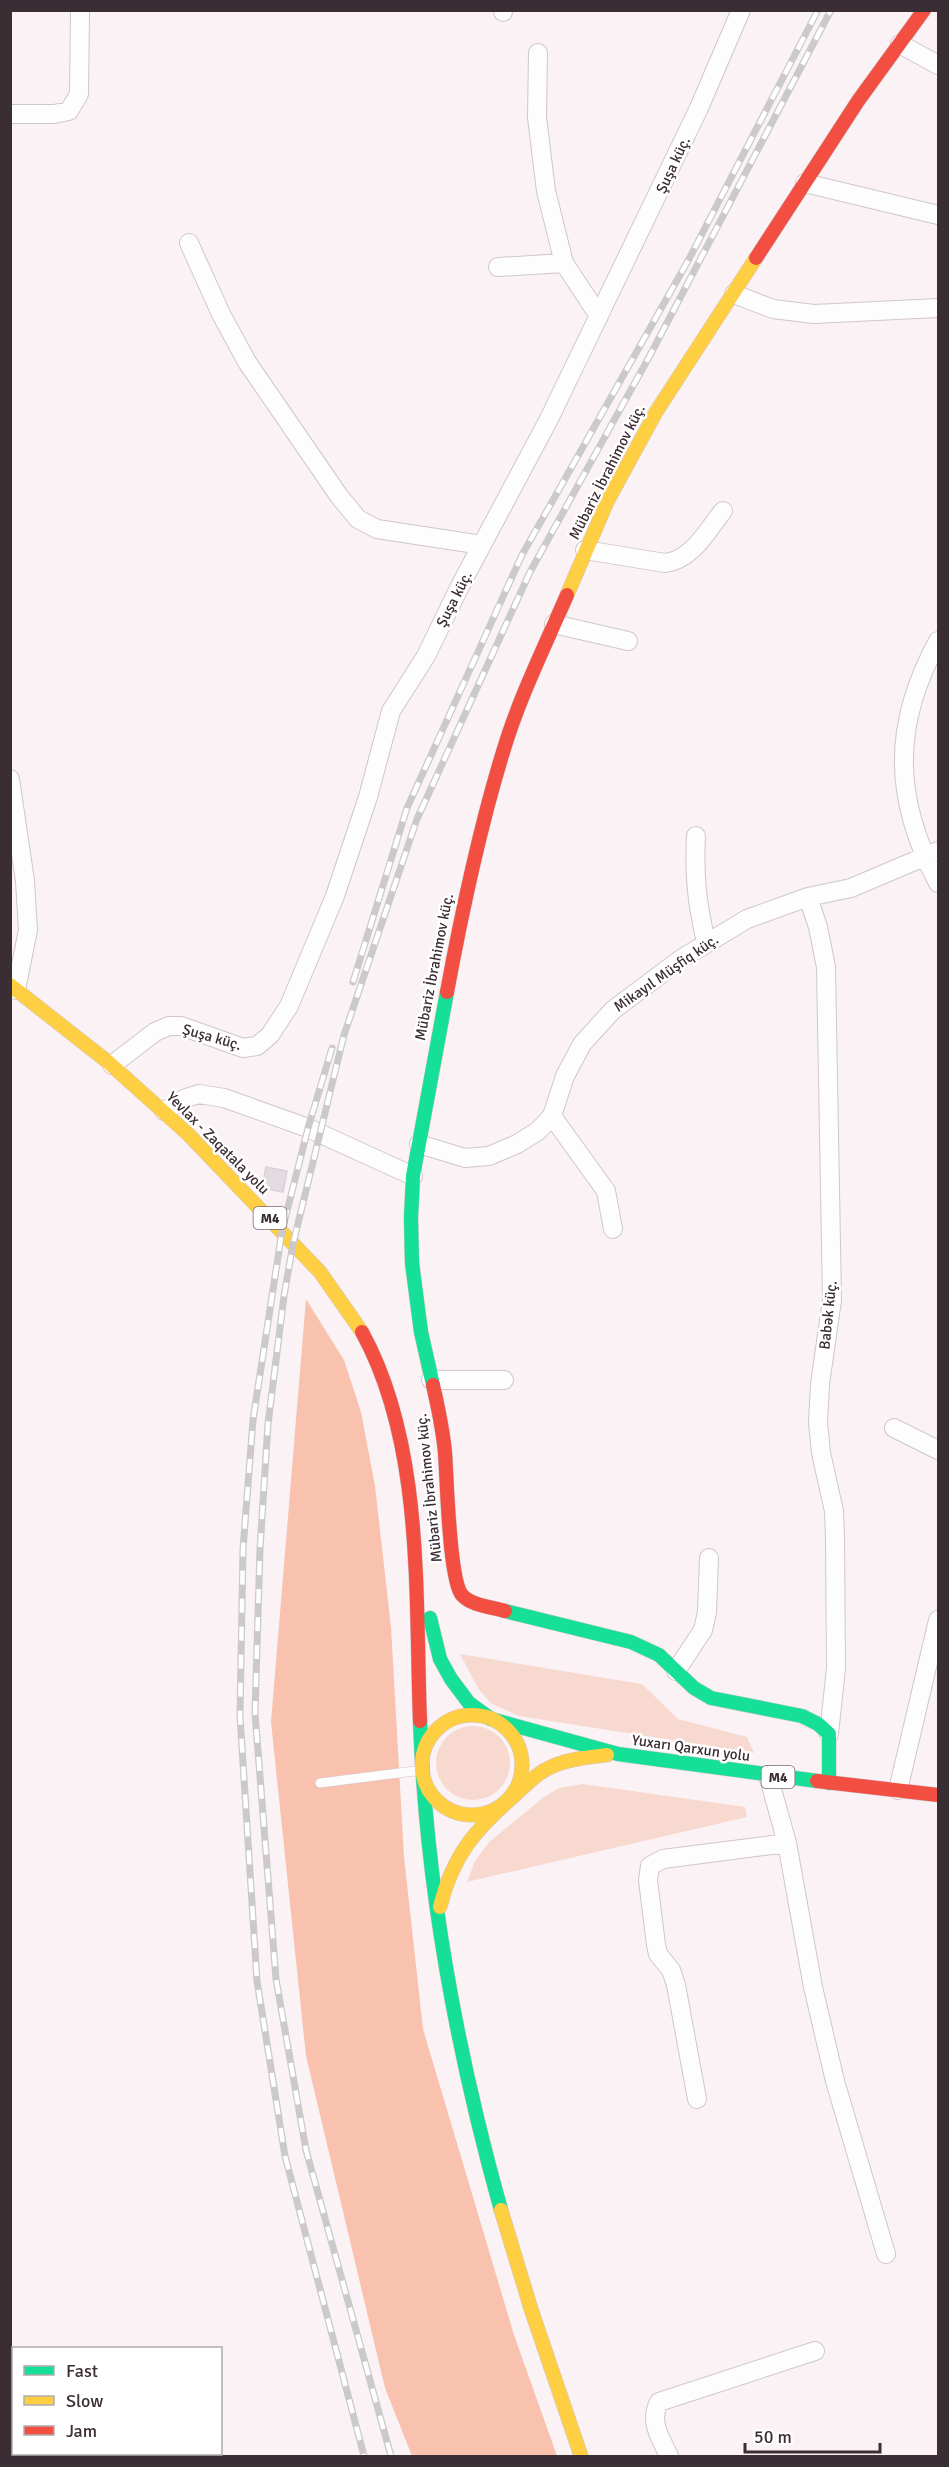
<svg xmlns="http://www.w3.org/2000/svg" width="949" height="2467" font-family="Signika,sans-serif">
	<rect width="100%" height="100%" fill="#faf2f5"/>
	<path fill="#f8d9d0" d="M460 1654 642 1684 678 1719 747 1737 754 1753 519 1716 492 1704 479 1690Z
		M436 1763a37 37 0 1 1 74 0a37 37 0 1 1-74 0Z
		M583 1784 745 1807 747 1817 467 1882 475 1861 489 1842 544 1797 559 1788Z"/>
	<path fill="#f9c2ae" d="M306 1299 344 1360 361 1412 375 1486 391 1627 404 1857 423 2029 514 2335 557 2456H412L385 2388 306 2056 271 1722Z"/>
	<path fill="#e3dbe2" stroke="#d9d0d8" stroke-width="1.5" d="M266 1167 287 1171 283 1192 262 1188Z"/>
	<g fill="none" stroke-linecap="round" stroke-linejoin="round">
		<defs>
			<path id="lane" d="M320 1783 415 1771"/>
			<path id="street" d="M503 12V10
				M900 44 938 65
				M538 53 537 117 546 191 564 263 599 316
				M10 114H54L69 111 79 94 80 12
				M805 183 938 215
				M189 243 221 314 247 362 339 496 358 519 377 529 482 545
				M498 267 564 263
				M734 294 773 309 814 314 938 308
				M585 550 665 563C692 560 707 531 723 511
				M554 624 628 641
				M938 641C892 725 893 798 938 883
				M10 779 25 881 28 930 16 990
				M696 836C694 877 697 903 706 942
				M808 897 818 927 826 967 832 1300 820 1384 818 1422 821 1453 834 1511 835 1537 836 1668 829 1734
				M112 1065 155 1032 169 1026H181L243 1048 257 1046 270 1035 289 1006 335 896 368 797 391 711 426 656 460 586 549 419 699 108 741 10
				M164 1111 186 1098 199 1094 224 1098 308 1128 413 1176
				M552 1116 606 1191 613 1229
				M419 1144 465 1158 489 1156 517 1144 538 1131 552 1116 565 1076 582 1044 613 1010 681 959 747 919 808 897 851 888 938 851
				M431 1380H504
				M894 1428 938 1450
				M676 1671 703 1630 707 1612 709 1558
				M768 1775 787 1843 813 1987 835 2081 886 2254
				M898 1790 938 1620
				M697 2099 676 1985 671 1970 658 1954 656 1945 648 1880 650 1866 663 1859 787 1843
				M669 2456C660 2437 649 2422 659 2402L815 2351"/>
			<path id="fast" d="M433 1385 421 1332 412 1263 411 1218 413 1176 447 992
				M505 1611 631 1642 659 1655 694 1688 711 1698 802 1716 818 1724 829 1734V1783
				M430 1618 440 1659 451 1679 469 1703 491 1719 618 1754 817 1781
				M420 1721C426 1888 456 2049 501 2210"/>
			<path id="slow" d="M567 595 607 502 656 412 756 258
				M10 985 108 1062 188 1134 320 1272 362 1332
				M422 1765a50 50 0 1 1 100 0a50 50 0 1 1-100 0Z
				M440 1907C453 1854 476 1829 516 1794 527 1784 538 1772 553 1766 570 1759 589 1757 607 1755
				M501 2210 531 2309 581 2456"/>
			<path id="jam" d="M756 258 858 101 924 10
				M447 992C462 911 479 830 503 752 519 698 545 646 567 595
				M362 1332C424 1445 415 1595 420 1721
				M433 1385C438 1407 443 1430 445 1453 447 1478 449 1580 462 1595 472 1606 492 1607 505 1611
				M817 1781 938 1795"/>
		</defs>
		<use href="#lane" stroke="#d0c6cb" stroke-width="10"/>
		<use href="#street" stroke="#d0c6cb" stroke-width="20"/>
		<use href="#fast" stroke="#d0c6cb" stroke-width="15"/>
		<use href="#slow" stroke="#d0c6cb" stroke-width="15"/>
		<use href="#jam" stroke="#d0c6cb" stroke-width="15"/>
		<use href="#lane" stroke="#fefdfe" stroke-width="9"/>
		<use href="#street" stroke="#fefdfe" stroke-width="18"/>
		<use href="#fast" stroke="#16e098" stroke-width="14"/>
		<use href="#slow" stroke="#ffcf43" stroke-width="14"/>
		<use href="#jam" stroke="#f24e42" stroke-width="14"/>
		<defs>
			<path id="rail" d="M353 982 407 808 522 555 689 259 818 10
				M332 1048 308 1128 282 1231 253 1420 243 1549 240 1716 257 1981 285 2156 364 2456
				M391 2456 306 2150 276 1979 255 1713 260 1549 268 1424 284 1296 293 1244 344 1035 417 819 530 572 648 359 831 10"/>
		</defs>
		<use href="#rail" stroke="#ccc9ca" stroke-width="7"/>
		<use href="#rail" stroke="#fff" stroke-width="4.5" stroke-dasharray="14" stroke-linecap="butt"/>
	</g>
	<g text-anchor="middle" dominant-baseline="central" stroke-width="5" stroke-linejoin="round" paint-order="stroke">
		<g fill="#fff" stroke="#766c71" stroke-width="1.5">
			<rect x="253.5" y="1207" width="33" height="22" rx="4.5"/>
			<rect x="761.5" y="1766" width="33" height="22" rx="4.5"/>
		</g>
		<g font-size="14" font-weight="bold" fill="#3b2d34">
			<text x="270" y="1218">M4</text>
			<text x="778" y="1777">M4</text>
		</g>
		<g font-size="15" fill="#3b2d34" stroke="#fff">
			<text transform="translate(673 165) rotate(-65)">Şuşa küç.</text>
			<text transform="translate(607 472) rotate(-63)">Mübariz İbrahimov küç.</text>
			<text transform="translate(454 599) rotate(-63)">Şuşa küç.</text>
			<text transform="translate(434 967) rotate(-79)">Mübariz İbrahimov küç.</text>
			<text transform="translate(666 973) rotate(-35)">Mikayıl Müşfiq küç.</text>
			<text transform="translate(212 1037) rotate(16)">Şuşa küç.</text>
			<text transform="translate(218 1143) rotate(45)">Yevlax - Zaqatala yolu</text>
			<text transform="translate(828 1315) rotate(-84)">Babək küç.</text>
			<text transform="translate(429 1488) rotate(-96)">Mübariz İbrahimov küç.</text>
			<text transform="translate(691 1748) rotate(8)">Yuxarı Qarxun yolu</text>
		</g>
	</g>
	<rect width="949" height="2467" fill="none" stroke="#3b2d34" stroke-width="24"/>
	<rect x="12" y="2347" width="210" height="108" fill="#ffffff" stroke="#b1abae" stroke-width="1.5"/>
	<rect x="24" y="2366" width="30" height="9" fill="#16e098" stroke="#b1abae" stroke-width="1.5"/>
	<text x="66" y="2377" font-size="18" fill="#3b2d34">Fast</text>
	<rect x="24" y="2396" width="30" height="9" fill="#ffcf43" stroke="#b1abae" stroke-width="1.5"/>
	<text x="66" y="2407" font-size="18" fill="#3b2d34">Slow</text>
	<rect x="24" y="2426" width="30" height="9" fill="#f24e42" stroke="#b1abae" stroke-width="1.5"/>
	<text x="66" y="2437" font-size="18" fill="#3b2d34">Jam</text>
	<path d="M745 2443v9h135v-9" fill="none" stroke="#3b2d34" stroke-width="3"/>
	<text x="754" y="2443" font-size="18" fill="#3b2d34" stroke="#ffffff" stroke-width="4.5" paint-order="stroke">50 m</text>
</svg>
